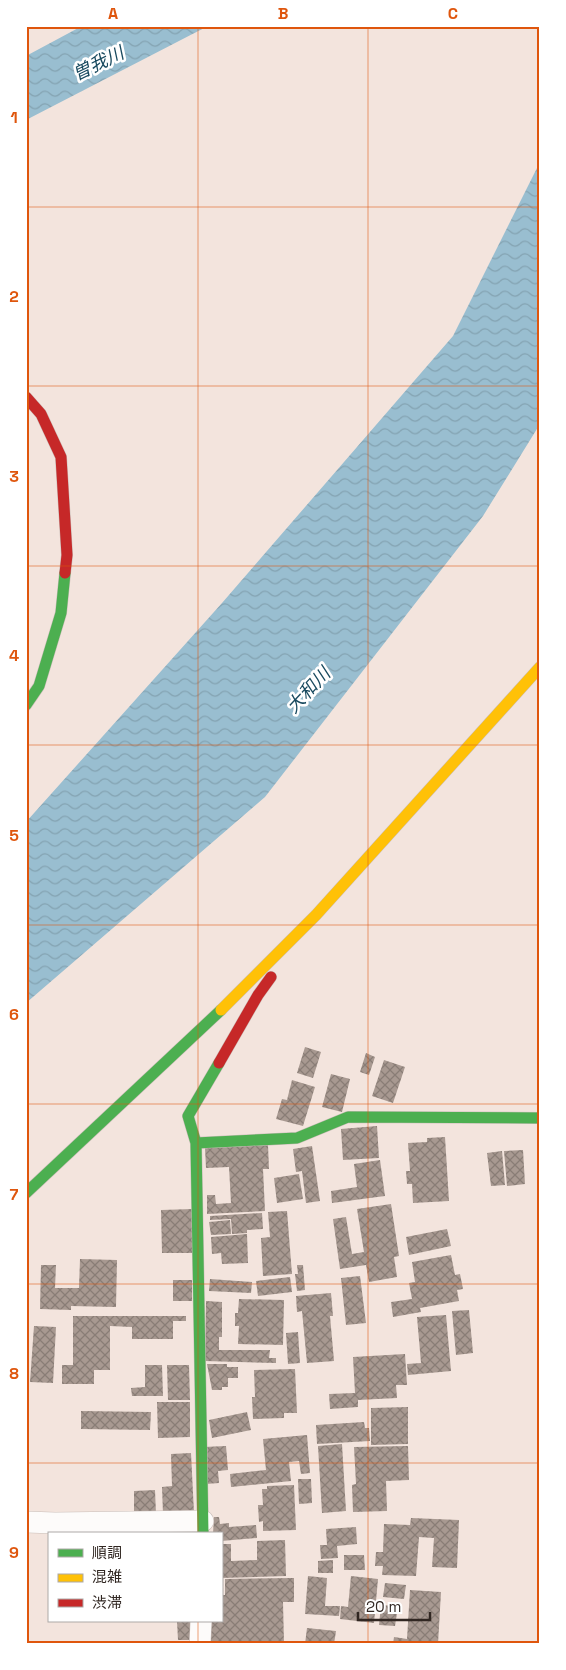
<svg xmlns="http://www.w3.org/2000/svg" width="566" height="1670" font-family="'Space Grotesk','Noto Sans JP',sans-serif">
	<defs>
		<pattern id="water-waves" width="16" height="10" patternUnits="userSpaceOnUse" patternTransform="scale(1.25)"><rect width="16" height="10" fill="#99bed0"/><path d="M0 5q4-4 8 0t8 0" fill="none" stroke="#84a3b2"/></pattern>
		<pattern id="building-cross-hatch" width="8" height="8" patternUnits="userSpaceOnUse" patternTransform="scale(1.25)"><rect width="8" height="8" fill="#a89991"/><path d="M0 0l8 8M0 8l8-8" fill="none" stroke="#897d76"/></pattern>
	</defs>
	<rect width="100%" height="100%" fill="#f3e4dd"/>
	<path fill="url(#water-waves)" d="M82 26H208L26 120V56Z
		M540 162V424L483 516 265 797 26 1003V822L222 603 453 336Z"/>
	<path fill="url(#building-cross-hatch)" d="M305 1047 321 1052 313 1078 297 1073Z
		M366 1053 375 1057 369 1075 360 1072Z
		M384 1060 405 1067 393 1103 372 1096Z
		M331 1074 350 1079 342 1112 322 1107Z
		M292 1080 315 1087 303 1126 276 1119 282 1099 287 1100Z
		M377 1126 379 1158 343 1160 341 1129Z
		M445 1137 449 1201 413 1203 412 1184H407L406 1171H410L408 1143 427 1142V1138Z
		M268 1145 269 1169H263L265 1211 207 1214V1195H215L216 1204 231 1203 229 1167 206 1168 205 1148Z
		M312 1146 320 1201 306 1203 302 1171 296 1172 293 1149Z
		M523 1150 525 1184 507 1186 504 1151Z
		M502 1151 505 1185 491 1186 487 1153Z
		M380 1160 385 1196 332 1203 331 1191 357 1187 354 1164Z
		M299 1174 303 1199 277 1203 274 1178Z
		M391 1204 399 1256 394 1257 397 1277 369 1282 366 1265 340 1269 333 1219 346 1217 352 1254 364 1252 357 1209Z
		M193 1209V1253H162L161 1210Z
		M287 1211 292 1274 263 1276 261 1238 270 1237 268 1212Z
		M262 1213 263 1229 247 1230V1233L232 1234 231 1219 210 1220V1216Z
		M230 1220 231 1234 211 1235 209 1222Z
		M447 1229 451 1246 409 1255 406 1237Z
		M247 1234 248 1263 222 1264 221 1253 212 1254 211 1237Z
		M451 1255 455 1275 460 1274 463 1289 457 1290 459 1301 420 1308 421 1312 393 1317 391 1302 412 1299 409 1283 415 1282 412 1262Z
		M80 1259 117 1260 116 1307 71 1306V1310L40 1309 41 1265H56L55 1288H79Z
		M297 1265H303L305 1290 297 1291 295 1274H298Z
		M360 1276 366 1323 346 1325 341 1278Z
		M290 1277 292 1292 258 1296 256 1281Z
		M210 1279 252 1282 251 1293 209 1291Z
		M173 1280H192V1301H173Z
		M331 1293 333 1316H330L334 1361 307 1363 302 1311 297 1312 296 1296Z
		M239 1299 284 1300 283 1345 238 1344 239 1326H235V1313H238Z
		M206 1301 222 1302V1337H219V1350H270L269 1358H276V1363L205 1361Z
		M469 1310 473 1353 456 1355 452 1311Z
		M446 1315 451 1371 408 1375 407 1364 421 1363 417 1317Z
		M73 1316H186V1321H173V1339H132V1327L110 1326V1370H94V1384H62V1365H73Z
		M34 1326 56 1327 53 1383 30 1382Z
		M298 1332 300 1363 288 1364 286 1333Z
		M405 1354 407 1385H396L397 1398 358 1400V1407L330 1409 329 1394 355 1393 353 1357Z
		M207 1364H227V1367H238V1378H228V1387H222V1390H212Z
		M145 1365H162L163 1396H132L131 1388 145 1387Z
		M167 1365H189L190 1400H168Z
		M295 1369 297 1413H284V1418L253 1419 252 1397H255L254 1370Z
		M157 1402H190V1437L158 1438Z
		M408 1407V1444L371 1445V1408Z
		M81 1411 151 1412 150 1430 81 1429Z
		M247 1412 251 1430 212 1438 209 1420Z
		M364 1422 365 1428H369L370 1441 317 1444 316 1425Z
		M307 1435 310 1473 301 1474 299 1461 289 1462 291 1481 231 1487 230 1474 266 1470 263 1439Z
		M342 1444 346 1511 322 1513 318 1446Z
		M226 1446 228 1470 218 1471 219 1483 206 1484 203 1447Z
		M408 1446 409 1480 386 1481 387 1511 353 1512 352 1485 356 1484 354 1447Z
		M191 1453 194 1513 163 1514 162 1487 172 1486 171 1454Z
		M298 1479H311L312 1503 299 1504Z
		M294 1485 296 1530 263 1531V1521L259 1522 258 1505H263L262 1489H267V1486Z
		M155 1490 156 1514 134 1515V1491Z
		M214 1517H219L220 1524 229 1523V1527L256 1525 257 1538 221 1541V1534H213Z
		M411 1518 459 1520 457 1568 432 1567 434 1538 419 1537 416 1576 382 1575 383 1566H375L376 1552H383L384 1524 410 1525Z
		M356 1527 357 1544 337 1546 338 1558 321 1559 320 1545H327L326 1529Z
		M285 1540 286 1576 221 1578V1544H231V1561L257 1560V1541Z
		M344 1555H364L365 1570H344Z
		M333 1560V1573H318V1561Z
		M308 1576 327 1578 325 1606H340L339 1616 305 1614Z
		M351 1576 378 1579 374 1623 340 1619 341 1606 348 1607Z
		M294 1578V1602H283L284 1644H211L210 1621H221V1595H225V1579Z
		M385 1583 406 1585 404 1599 383 1597Z
		M410 1590 441 1592 438 1644H393L394 1637 407 1639Z
		M381 1605 398 1606 395 1626 379 1625Z
		M177 1621H195V1640H178Z
		M307 1628 336 1631 334 1644H305Z"/>
	<g fill="none" stroke-linecap="round" stroke-linejoin="round">
		<defs>
			<path id="street" d="M26 1522 55 1523 203 1521
				M200 1644 201 1621"/>
			<path id="fast" d="M26 705 39 686 61 613 65 573
				M196 1143 297 1138 348 1117 540 1118
				M26 1193 221 1010
				M203 1534 196 1143 188 1116 219 1063"/>
			<path id="slow" d="M221 1010 316 915 540 667"/>
			<path id="jam" d="M26 397 41 414 61 457 67 555 65 573
				M219 1063 258 995 271 977"/>
		</defs>
		<use href="#street" stroke="#c9bdb8" stroke-width="22"/>
		<use href="#fast" stroke="#c9bdb8" stroke-width="12"/>
		<use href="#slow" stroke="#c9bdb8" stroke-width="12"/>
		<use href="#jam" stroke="#c9bdb8" stroke-width="12"/>
		<use href="#street" stroke="#fdfbfa" stroke-width="21"/>
		<use href="#fast" stroke="#4caf50" stroke-width="11"/>
		<use href="#slow" stroke="#ffc107" stroke-width="11"/>
		<use href="#jam" stroke="#c62828" stroke-width="11"/>
	</g>
	<path fill="none" stroke="#df560d" stroke-width="1" stroke-opacity="0.55" d="M198 26V1534M368 26V1644M26 207H540M26 386H540M26 566H540M26 745H540M26 925H540M26 1104H540M26 1284H540M26 1463H540M198 1621V1644"/>
	<g text-anchor="middle" dominant-baseline="central" stroke-width="5" stroke-linejoin="round" paint-order="stroke">
		<g font-size="18" font-style="italic" fill="#194a5f" stroke="#fff">
			<text transform="translate(98 63) rotate(-26)">曽我川</text>
			<text transform="translate(308 690) rotate(-47)">大和川</text>
		</g>
	</g>
	<rect width="566" height="1670" fill="none" stroke="#ffffff" stroke-width="55"/>
	<rect x="48" y="1532" width="175" height="90" fill="#ffffff" stroke="#ada9a7"/>
	<rect x="58" y="1549" width="25" height="8" fill="#4caf50" stroke="#ada9a7"/>
	<text x="92" y="1558" font-size="15" fill="#312722">順調</text>
	<rect x="58" y="1574" width="25" height="8" fill="#ffc107" stroke="#ada9a7"/>
	<text x="92" y="1582" font-size="15" fill="#312722">混雑</text>
	<rect x="58" y="1599" width="25" height="8" fill="#c62828" stroke="#ada9a7"/>
	<text x="92" y="1608" font-size="15" fill="#312722">渋滞</text>
	<path d="M358 1612v8h72v-8" fill="none" stroke="#312722" stroke-width="2.5"/>
	<text x="366" y="1612" font-size="15" fill="#312722" stroke="#ffffff" stroke-width="4" paint-order="stroke">20 m</text>
	<rect x="28" y="28" width="510" height="1614" fill="none" stroke="#df560d" stroke-width="2"/>
	<g font-size="16" text-anchor="middle" font-weight="bold" fill="#df560d">
		<text x="113" y="19">A</text>
		<text x="283" y="19">B</text>
		<text x="453" y="19">C</text>
		<text x="14" y="123">1</text>
		<text x="14" y="302">2</text>
		<text x="14" y="482">3</text>
		<text x="14" y="661">4</text>
		<text x="14" y="841">5</text>
		<text x="14" y="1020">6</text>
		<text x="14" y="1200">7</text>
		<text x="14" y="1379">8</text>
		<text x="14" y="1558">9</text>
	</g>
</svg>
